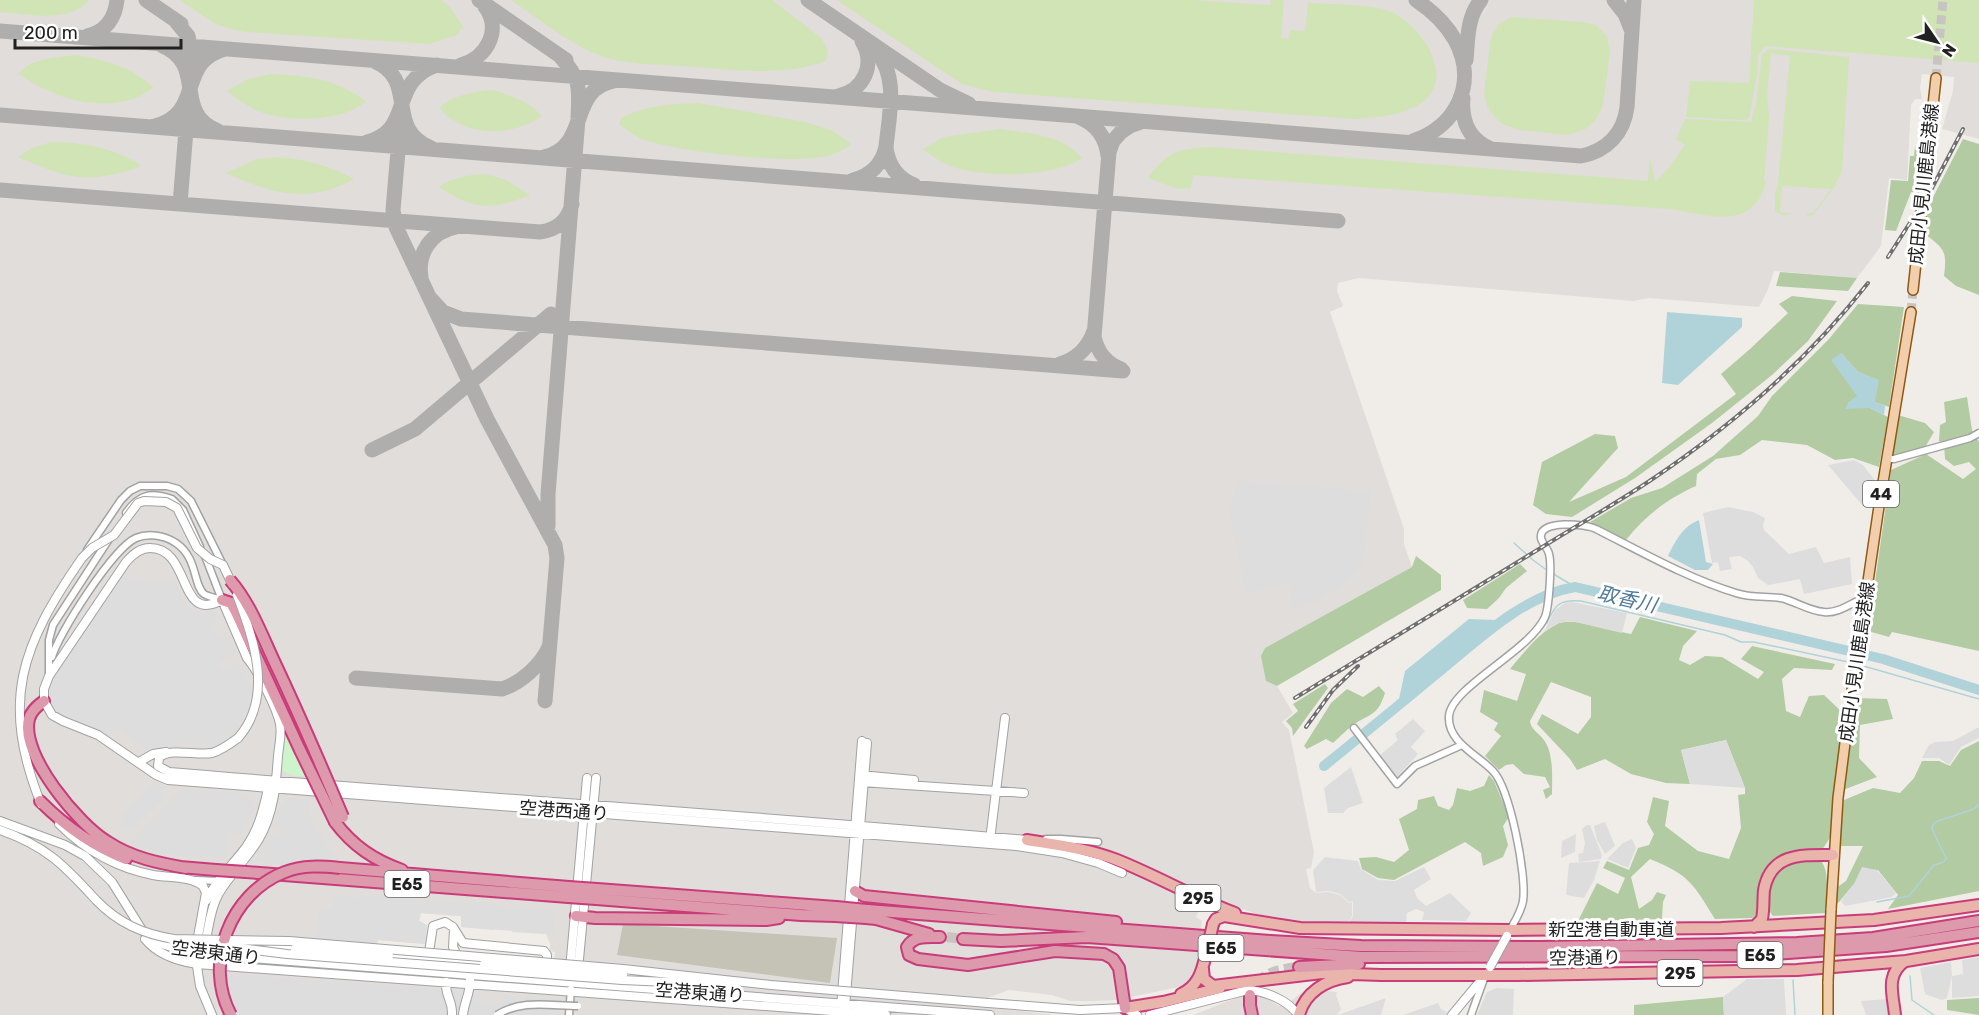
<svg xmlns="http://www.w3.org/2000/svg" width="1979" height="1015" font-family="Rubik,'Noto Sans JP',sans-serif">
	<rect width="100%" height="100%" fill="#f0ede9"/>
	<path fill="#e0ddda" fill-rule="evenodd" d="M0 0H1979V139L1942 129 1953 91 1954 77 1922 74 1920 88 1922 99H1915L1911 105 1907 180 1889 178 1881 246 1857 278 1774 271 1767 292 1759 307 1649 298 1633 301 1359 278 1338 283 1337 291 1343 306 1330 312 1404 529V544L1412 567 1266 648V681L1277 686 1293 713 1282 722 1289 730 1314 852 1311 868 1306 869 1310 888 1316 893 1328 892 1340 895 1349 903 1352 902V916L1349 921H1302L1256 914 1207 895 1196 917 1202 921 1198 961 1192 979 1184 986 1116 1000 1094 1001H1070L1052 995 1009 990 987 998 986 1007 1055 1015H0ZM420 913 461 916V927L493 930V927L512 929V932L546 934 550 944V951L555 952 553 977 387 964 377 943 378 940 425 944 427 925 419 921Z
		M1306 989 1337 992 1336 995 1341 1009 1337 1015H1193L1246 994 1265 997 1279 1006 1290 1002Z"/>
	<path fill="#c4c3b5" d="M623 924 837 938 830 983 617 955Z"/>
	<path fill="#d1e4b5" d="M0 0H89C69 24 27 14 0 12Z
		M179 0H441L450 7 463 27 457 35 429 44 247 32 230 29 214 23Z
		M511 0H772L821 38 828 50 826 61C779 78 729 69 681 66 653 64 622 65 596 54 565 41 538 18 511 0Z
		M837 0H1192L1270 5 1271 0H1284L1281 38 1289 39 1290 30 1305 31 1308 3C1332 5 1369 3 1391 12 1419 24 1456 74 1424 101 1405 116 1377 117 1354 119L993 92 962 84Z
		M1754 0H1979V63L1765 46 1758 55 1757 75 1749 118 1745 120 1686 117 1690 81 1749 83Z
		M1511 17 1583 22 1596 25 1607 36 1610 51 1603 105 1596 120 1585 129 1568 135 1520 130 1502 124 1492 114 1487 106 1484 92 1491 37 1499 24Z
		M1770 49 1849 57 1842 171 1835 186 1813 215 1806 216 1807 213H1813L1831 189 1782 186 1780 212 1795 214 1782 215 1775 211V195L1778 184 1790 56 1771 53 1767 94 1769 118 1764 181 1766 182C1753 232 1708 215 1670 209L1193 175 1191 188 1178 189 1148 178C1167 151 1181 148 1212 147L1648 181 1650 157 1655 182 1667 170 1685 145 1676 139 1685 119 1751 122 1756 104 1762 54Z
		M75 55C108 61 129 65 154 88 147 91 140 97 133 99 93 111 52 97 19 74 29 58 57 58 75 55Z
		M271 74C311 76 332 78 366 101 345 121 294 122 267 114 252 110 240 101 227 91L248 79Z
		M492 90C510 95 529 101 542 116 510 138 465 137 439 108 453 95 473 92 492 90Z
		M698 103 805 122 833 131 851 144C845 149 835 154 827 156 792 165 676 152 642 139 634 136 626 129 619 124L621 118C646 105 671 104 698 103Z
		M1000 129C1028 133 1064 135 1082 158 1054 178 977 179 946 164 938 161 931 154 923 149L944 137Z
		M51 142C84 142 113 148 141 165 134 170 127 171 119 173 78 184 56 173 18 157L32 148Z
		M279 157C307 160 329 165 354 179 308 205 270 193 226 173L257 159Z
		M485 174 506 180 530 195C491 210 475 211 439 187 452 177 469 175 485 174Z"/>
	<path fill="#b2cba2" d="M1963 139 1979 144V295L1956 286 1944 276C1947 252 1945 249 1926 235V211Z
		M1925 142 1919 193 1911 192 1896 231 1885 230 1891 180 1908 181 1910 156H1914L1915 147Z
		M1780 272 1857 278 1848 291 1776 286Z
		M1792 296 1837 301 1808 341 1772 375 1712 423 1635 478 1572 517 1546 514 1533 505 1542 462 1595 434 1615 436 1618 448 1569 502 1626 477 1736 394 1721 374 1750 349 1788 313 1779 304Z
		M1858 304 1904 307 1889 407 1874 402 1878 380 1858 372 1841 353 1858 396 1848 403 1870 408 1888 417 1879 467 1853 458 1835 460 1807 445 1762 440 1740 455 1716 459 1697 474 1696 486C1667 499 1646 515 1626 540L1590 522 1631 498 1662 488 1713 456 1758 416 1772 396 1828 340Z
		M1967 397 1972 430 1979 442V651L1892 632 1889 637 1868 631 1891 470 1926 454 1963 479 1976 469 1969 462 1954 466 1945 459 1944 444 1939 441 1940 425 1946 422 1944 402Z
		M1898 415 1925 423 1934 432 1924 449 1893 456Z
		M1416 556 1441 575V590L1277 686 1266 681 1261 656 1265 648 1412 567Z
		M1520 564 1527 571 1506 588 1499 598 1487 609 1467 608 1463 600Z
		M1640 617 1697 631 1683 646 1679 660 1690 665 1705 656 1722 657 1758 679 1764 672 1741 659 1752 646 1835 664 1832 670 1794 668 1782 679 1786 711 1800 717 1809 696 1824 695 1843 713 1831 836 1822 850 1802 849 1785 856 1764 878 1757 914 1752 918 1715 919C1693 884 1690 875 1650 859L1631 877 1639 909 1652 900 1657 892 1666 895 1663 902 1662 919 1577 923 1597 883 1618 894 1625 878 1603 868 1607 861 1629 870 1638 848 1649 845 1654 834 1647 822 1653 797 1669 801 1665 826 1698 851 1729 859 1741 828 1738 795 1745 794V788L1726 740 1681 750 1690 784 1666 783 1631 774 1605 759 1577 770 1570 759 1537 724 1542 714 1578 734 1591 717V697L1551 682 1530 721C1531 730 1539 733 1544 740 1554 754 1552 778 1552 794L1546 799 1543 790 1550 787 1545 777 1524 774 1513 764 1506 765 1499 770 1485 756 1501 736 1494 730 1498 723 1480 712 1484 690 1517 701 1526 674 1510 669C1524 653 1538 633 1557 624 1573 616 1613 631 1631 634Z
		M1325 684 1328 688 1293 736 1292 728 1286 721 1298 711 1293 704Z
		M1379 686 1385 693C1378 714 1374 712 1356 723 1348 728 1340 737 1333 743L1326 739 1307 749 1304 746 1331 703 1347 689 1363 697Z
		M1856 698 1887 699 1893 719 1860 725 1859 758 1877 777 1843 790Z
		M1979 741V891L1888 909 1898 895 1878 870 1854 884 1839 902 1836 904V888L1846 881 1863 846H1837L1844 800 1873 788 1900 793 1914 778 1922 761H1939L1950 766 1961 750Z
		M1489 775 1494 781 1509 817 1503 826 1508 845 1503 857 1483 866 1481 853 1465 842 1394 880 1378 878 1362 869 1359 858 1376 857 1394 862 1409 850 1399 819 1417 809 1418 800 1434 796 1438 806 1449 810 1453 805 1457 788 1470 791 1484 786Z
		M1820 859C1831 873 1826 896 1825 913L1773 916C1760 903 1772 871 1787 863 1796 859 1811 860 1820 859Z
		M1723 997 1724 1015H1634V1005Z
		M1979 998V1015L1947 1010V1000Z"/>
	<path fill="#cdf4cc" d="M285 727 307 776H294L283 771 281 763Z"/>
	<path fill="#ddd" d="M1854 460 1863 465 1874 479 1870 502 1863 506 1828 465Z
		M1243 481 1370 492 1365 554 1359 570 1354 576 1320 600 1295 609H1290L1291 585 1280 584 1246 594 1229 511 1238 482Z
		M1728 507 1753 512 1765 518 1763 525 1764 530 1789 554 1816 547 1824 563 1850 557 1852 584 1804 594 1800 579 1768 585 1758 578 1753 567 1748 561 1740 556 1729 557 1732 569 1720 571 1718 562 1712 563 1703 513Z
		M120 578 176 583 184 601 191 610 197 613 215 611 219 620 211 627 215 637 227 633 236 652 218 663 223 671 235 663 245 668 248 684 255 686V698L249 701 242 722 226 742 220 745 180 742 179 751 159 748 151 753 115 727 109 736 106 737 94 730 65 718 54 710 48 696 50 688 56 673Z
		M1572 602 1627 613 1622 633 1571 621 1559 623 1544 632 1555 610 1565 603Z
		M1413 719 1425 731 1411 747 1418 754 1396 778 1379 756 1398 740 1395 734Z
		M1979 727V738L1961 747 1949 765 1939 758H1922L1929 745 1935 742 1953 741Z
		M1726 740 1745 788 1690 784 1681 750Z
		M1351 767 1363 803 1348 808 1343 813H1328L1324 788Z
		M153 784 156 787 159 784 165 790 162 793 165 797 133 828 122 829 121 815Z
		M182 789 246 794 256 805 242 834H229L226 858 154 853 130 842Z
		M290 798 310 801V819L330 850 338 854 336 871 255 861 271 834 280 837 283 828 274 825 279 807Z
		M1605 822 1615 846 1605 854 1597 840 1594 826Z
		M1587 825H1590L1602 855 1601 859 1579 862 1578 854 1583 853 1585 843 1582 829Z
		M1576 834 1575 852 1561 858 1562 841Z
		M1632 839 1636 848 1628 868 1607 859 1623 843Z
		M1325 857 1358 861 1361 869 1378 880 1395 881 1424 867 1431 879 1414 890 1417 898 1426 906 1450 893 1471 913 1466 921 1422 920 1424 912 1416 909 1407 913 1406 923 1348 924 1353 916V901L1349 902 1340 894 1329 891 1316 892 1313 870Z
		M1600 861 1594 880 1584 898 1566 895 1569 863Z
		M1862 867 1877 870 1896 893 1892 897 1845 906 1841 901 1854 884Z
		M334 896 359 898 360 896 555 910 553 934 461 927V916L421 913 419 921 427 925 425 944 378 940 377 943 315 938 319 908H333Z
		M1979 957V996L1952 998V976L1947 998 1942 1000 1925 994 1920 968 1951 962 1952 976 1963 974 1962 960Z
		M228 974 473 992 472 1002 502 1004 503 996 558 999 561 1003 559 1015H239L231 1002 227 984Z
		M1747 979H1784L1786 1015H1724L1723 997Z
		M1497 988 1514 989 1513 1015H1477L1487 992Z
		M1386 998 1381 1015H1338Z
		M1888 999 1889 1015H1866L1861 1001Z
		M1438 1003 1441 1009 1448 1013 1447 1015H1403Z"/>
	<path fill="#afd3d9" d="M1667 312 1742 318V327L1678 385 1662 383Z
		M1841 353 1858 372 1879 380 1875 402 1885 406 1884 415 1870 408 1845 409 1848 403 1857 396 1831 360Z
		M1699 520 1706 562 1713 564 1708 570H1695L1668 556C1676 540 1682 527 1699 520Z
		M1469 619 1496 620 1399 699 1405 671Z"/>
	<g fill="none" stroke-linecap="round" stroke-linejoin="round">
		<path stroke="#afd3d9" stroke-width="1.5" d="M1514 543 1533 560 1548 571
			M1552 573 1575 587
			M1547 623C1555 605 1559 599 1581 601L1725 635 1741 642H1754L1853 663
			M1860 665 1979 699
			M1877 902 1909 896 1934 865 1944 862 1946 858 1933 831 1932 827 1935 822 1974 809 1979 804
			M1910 976 1912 1000 1934 1015
			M1793 980 1795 1015"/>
		<path stroke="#afd3d9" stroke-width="10" d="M1324 766C1361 736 1398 706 1434 676 1475 643 1521 596 1575 587L1883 659 1979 690"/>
		<path stroke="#b0aeac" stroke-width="15" d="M146 0 181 24
			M479 0 566 60
			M808 0 940 90 969 104
			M1614 0 1625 14 1631 29
			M174 19 188 36 192 57 180 204
			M0 31 1581 156C1607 151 1624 133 1627 107L1634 0
			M87 36C106 32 115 18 117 0
			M161 45C209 65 171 112 218 131
			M1466 60C1468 38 1467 17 1481 0
			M374 61C420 80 383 128 431 148
			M461 65C487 58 503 29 484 5
			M838 96C864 91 876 64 862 41
			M1463 98C1461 121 1469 140 1491 149
			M402 104 393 210 396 227 487 419 555 545 557 558 545 701
			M0 115 1338 221
			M1079 117C1096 124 1106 137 1108 156
			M155 126C205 113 176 62 225 49
			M1413 141C1457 127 1478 82 1455 40 1446 24 1431 10 1416 0
			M367 142C415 130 387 82 437 65
			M886 147C888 165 897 178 914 185
			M544 157C591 146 567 90 614 81
			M853 180C870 176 882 164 886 147 889 115 899 77 876 51
			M0 190 540 232C557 230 568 220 572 204
			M421 277C417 253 431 232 456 227
			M431 299 443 312 461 319 1123 371
			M1060 364C1077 359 1088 348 1094 331
			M1121 369C1106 363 1098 353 1094 337L1109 152 1113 141 1121 132 1130 126 1141 122
			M372 450 415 429 551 314
			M548 526V494L578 119C579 87 582 81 560 56
			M356 678 502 689C521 683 541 665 549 647"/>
		<path stroke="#c7c4c1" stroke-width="9" stroke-dasharray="9 4.5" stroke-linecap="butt" d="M1936 78 1943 0
			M1911 312 1913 290"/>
		<path stroke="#c7c4c1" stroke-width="10" stroke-dasharray="10 5" stroke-linecap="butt" d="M947 937 963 939
			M1250 995C1258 973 1278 969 1299 967"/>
		<defs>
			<path id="minor" d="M1887 459H1894L1970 438 1979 433
				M126 513C139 494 151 492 172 499L183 510 200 547
				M87 550 121 500 130 491 140 486H167L178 489 191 501 223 565
				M205 556 222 600
				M52 657C58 634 114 547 136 538 148 533 164 535 176 543 198 558 193 585 204 594 209 597 216 598 222 600
				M49 673V640L53 625 109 539
				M1354 728 1397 784 1415 766 1462 745
				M1046 839H1061L1098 842
				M196 880 219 881
				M1510 930C1515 921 1521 912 1523 901 1527 876 1510 789 1493 771 1478 755 1447 742 1449 716 1451 687 1530 651 1545 617 1549 607 1552 564 1549 554 1548 548 1542 544 1541 538 1538 519 1587 524 1596 529 1642 552 1687 578 1736 593 1750 598 1766 596 1781 598 1795 601 1809 611 1824 612 1838 614 1853 602 1866 597
				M569 1015 571 989
				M1471 1015 1485 976"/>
			<path id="tertiary" d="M238 738C230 744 222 750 212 753 197 756 169 747 159 758L158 766 169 772C455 796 741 814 1027 840
				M139 762 153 754 166 752
				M860 775 914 780
				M861 782 1024 793
				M41 804C0 701 21 646 82 558
				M0 821 65 845 85 856 112 882 142 930 154 941 177 949 238 957 990 1015
				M59 824C85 850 117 868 153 875 169 878 190 876 203 886L206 893 195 953 200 986 212 1015
				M0 830C46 846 64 865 96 900
				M990 840 1005 718
				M207 900C216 879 233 865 246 847 259 829 263 810 268 789L270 787
				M454 929 453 947 458 957 461 958
				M145 939C158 955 177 961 197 964L886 1015
				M261 948 295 949
				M389 956 484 964
				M428 959 433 926 445 922 453 927 463 943 544 951 547 955V960L541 965
				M197 964C210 943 206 917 218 895 229 875 247 859 259 839 274 813 276 785 278 756 279 745 282 734 280 724 277 708 258 671 247 658L222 600C177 625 192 548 150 548 140 548 133 554 126 562L49 676 44 689V701L52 715 63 721 98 735 156 775 168 780 1016 846 1062 853 1098 863 1122 873
				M570 969 587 778
				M578 970 596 778
				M623 975H651
				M446 982C445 997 453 1000 452 1015
				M988 1003 1080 1010 1125 1008 1137 1015
				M841 1007 862 741
				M845 1007 867 743
				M463 1015C464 1002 471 992 470 979
				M1150 1015 1248 990C1265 991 1288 1000 1298 1015
				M1452 1015 1486 974"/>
			<path id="primary" d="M1913 290 1936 78
				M1831 910 1838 798 1850 704 1878 513 1911 312
				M1828 1015V982"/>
			<path id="trunk" d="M1027 840C1057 845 1089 849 1117 860 1157 876 1195 898 1235 913
				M1213 924 1216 919 1224 916 1300 928 1510 930 1721 928 1874 920 1979 905
				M1754 927 1762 919C1764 909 1763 900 1764 890 1771 852 1803 855 1833 855
				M1203 969 1204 979 1213 986 1322 973 1381 975H1519L1797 970 1906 961 1979 949
				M1181 994C1198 986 1202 972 1206 954
				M1125 1008 1163 1002 1220 988
				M1299 1015C1305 992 1326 980 1348 977
				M1895 1015C1893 994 1885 975 1905 961"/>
			<path id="motorway" d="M222 600 231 603 235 610 300 750
				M44 701C37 706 31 711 29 719 20 755 79 825 108 842 132 858 159 863 186 868
				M40 801C66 827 92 846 126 859
				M335 822C353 846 374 860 402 870
				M180 867 216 870
				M340 868 569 887
				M246 872 568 897
				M597 889 836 907
				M855 891 864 896 1116 922
				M596 899 801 915 835 916
				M867 910 1270 941 1361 946 1540 947 1797 943 1873 938 1979 921
				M576 916 595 918 766 920 779 918
				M866 918 876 919 929 934
				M940 937C928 937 914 935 907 947L909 955 918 959 968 965 1055 951 1104 954 1113 959 1119 968 1125 1008
				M963 939 1001 941 1087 937 1361 957 1748 956 1886 946 1979 932
				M1299 967 1359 964
				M1250 995V1005L1252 1015"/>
		</defs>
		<use href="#minor" stroke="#a2a2a2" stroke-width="9"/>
		<use href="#tertiary" stroke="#a2a2a2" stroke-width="10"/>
		<use href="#primary" stroke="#8e5911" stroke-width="12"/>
		<use href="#trunk" stroke="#c93c79" stroke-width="14"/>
		<use href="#motorway" stroke="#c93c79" stroke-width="14"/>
		<use href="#minor" stroke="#fff" stroke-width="6"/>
		<use href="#tertiary" stroke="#fff" stroke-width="8"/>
		<use href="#primary" stroke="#f2ceac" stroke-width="9"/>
		<use href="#trunk" stroke="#e8b4ac" stroke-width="10"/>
		<use href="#motorway" stroke="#de9aad" stroke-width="10"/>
		<defs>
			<path id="rail" d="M1888 257 1931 190 1963 129
				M1295 698C1376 648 1458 599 1539 549 1576 526 1615 504 1651 480 1733 425 1807 361 1868 283
				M1306 727 1333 690 1358 666"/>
		</defs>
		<use href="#rail" stroke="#6f6f6f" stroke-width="4"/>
		<use href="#rail" stroke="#fff" stroke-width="1.5" stroke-dasharray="4.5" stroke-linecap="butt"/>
		<defs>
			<path id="minor-bridge" d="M497 1015C521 999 551 1006 578 1006"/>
			<path id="tertiary-bridge" d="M82 558 92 548 114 535 138 503 144 501 166 502 177 508 197 548 210 559 223 565 232 584
				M237 595C254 640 274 697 238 738
				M96 900C118 923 143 934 174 939
				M171 939 289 941 623 969 771 985 988 1003
				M191 942 287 954 622 980 735 985
				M295 949 389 956
				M484 964 623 975
				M1490 967 1507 936"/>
			<path id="primary-bridge" d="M1828 982 1831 910"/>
			<path id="trunk-bridge" d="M1206 954 1213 924"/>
			<path id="motorway-bridge" d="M230 580C250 603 261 633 274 661 298 712 321 765 343 817
				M300 750 335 822
				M216 870 246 872
				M569 887 597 889
				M568 897 596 899
				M836 907 867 910
				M835 916 866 918
				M231 1015C203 963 230 893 285 872 303 865 321 866 340 868"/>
		</defs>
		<use href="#minor-bridge" stroke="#a2a2a2" stroke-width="9" stroke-linecap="butt"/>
		<use href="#tertiary-bridge" stroke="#a2a2a2" stroke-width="10" stroke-linecap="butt"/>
		<use href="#primary-bridge" stroke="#8e5911" stroke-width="12" stroke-linecap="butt"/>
		<use href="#trunk-bridge" stroke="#c93c79" stroke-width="14" stroke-linecap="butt"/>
		<use href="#motorway-bridge" stroke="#c93c79" stroke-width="14" stroke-linecap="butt"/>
		<use href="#minor-bridge" stroke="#fff" stroke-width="6"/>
		<use href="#tertiary-bridge" stroke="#fff" stroke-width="8"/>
		<use href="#primary-bridge" stroke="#f2ceac" stroke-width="9"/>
		<use href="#trunk-bridge" stroke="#e8b4ac" stroke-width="10"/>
		<use href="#motorway-bridge" stroke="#de9aad" stroke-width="10"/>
	</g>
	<g text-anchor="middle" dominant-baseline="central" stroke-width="6" stroke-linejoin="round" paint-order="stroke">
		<g fill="#fff" stroke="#646464" stroke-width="1.5">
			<rect x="1863" y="481" width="36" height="26" rx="4.5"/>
			<rect x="384.5" y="871" width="45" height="26" rx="4.5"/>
			<rect x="1175.5" y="885" width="45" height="26" rx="4.5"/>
			<rect x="1198.5" y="935" width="45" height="26" rx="4.5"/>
			<rect x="1737.5" y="942" width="45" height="26" rx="4.5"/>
			<rect x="1657.5" y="960" width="45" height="26" rx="4.5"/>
		</g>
		<g font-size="16" font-weight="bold" fill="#212121">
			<text x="1881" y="494">44</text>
			<text x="407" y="884">E65</text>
			<text x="1198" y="898">295</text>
			<text x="1221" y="948">E65</text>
			<text x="1760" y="955">E65</text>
			<text x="1680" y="973">295</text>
		</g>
		<g font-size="18" fill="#212121" stroke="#fff">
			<text transform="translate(1924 184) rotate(-84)">成田小見川鹿島港線</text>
			<text transform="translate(1857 662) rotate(-82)">成田小見川鹿島港線</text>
			<text transform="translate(564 811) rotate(4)">空港西通り</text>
			<text x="1611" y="930">新空港自動車道</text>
			<text transform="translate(216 953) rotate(7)">空港東通り</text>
			<text transform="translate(1585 958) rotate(-1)">空港通り</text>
			<text transform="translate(700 993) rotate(4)">空港東通り</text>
		</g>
		<g font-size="20" font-style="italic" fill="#507b98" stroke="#fff">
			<text transform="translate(1627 599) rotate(13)">取香川</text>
		</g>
	</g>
	<g transform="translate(1937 42) rotate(125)" stroke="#ffffff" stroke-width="4.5" paint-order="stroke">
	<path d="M0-4.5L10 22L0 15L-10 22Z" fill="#212121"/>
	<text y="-9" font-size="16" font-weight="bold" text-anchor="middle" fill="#212121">N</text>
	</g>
	<path d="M15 39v9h166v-9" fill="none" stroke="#212121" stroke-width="3"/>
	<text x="24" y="39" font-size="18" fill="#212121" stroke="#ffffff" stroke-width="4.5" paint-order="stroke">200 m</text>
</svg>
